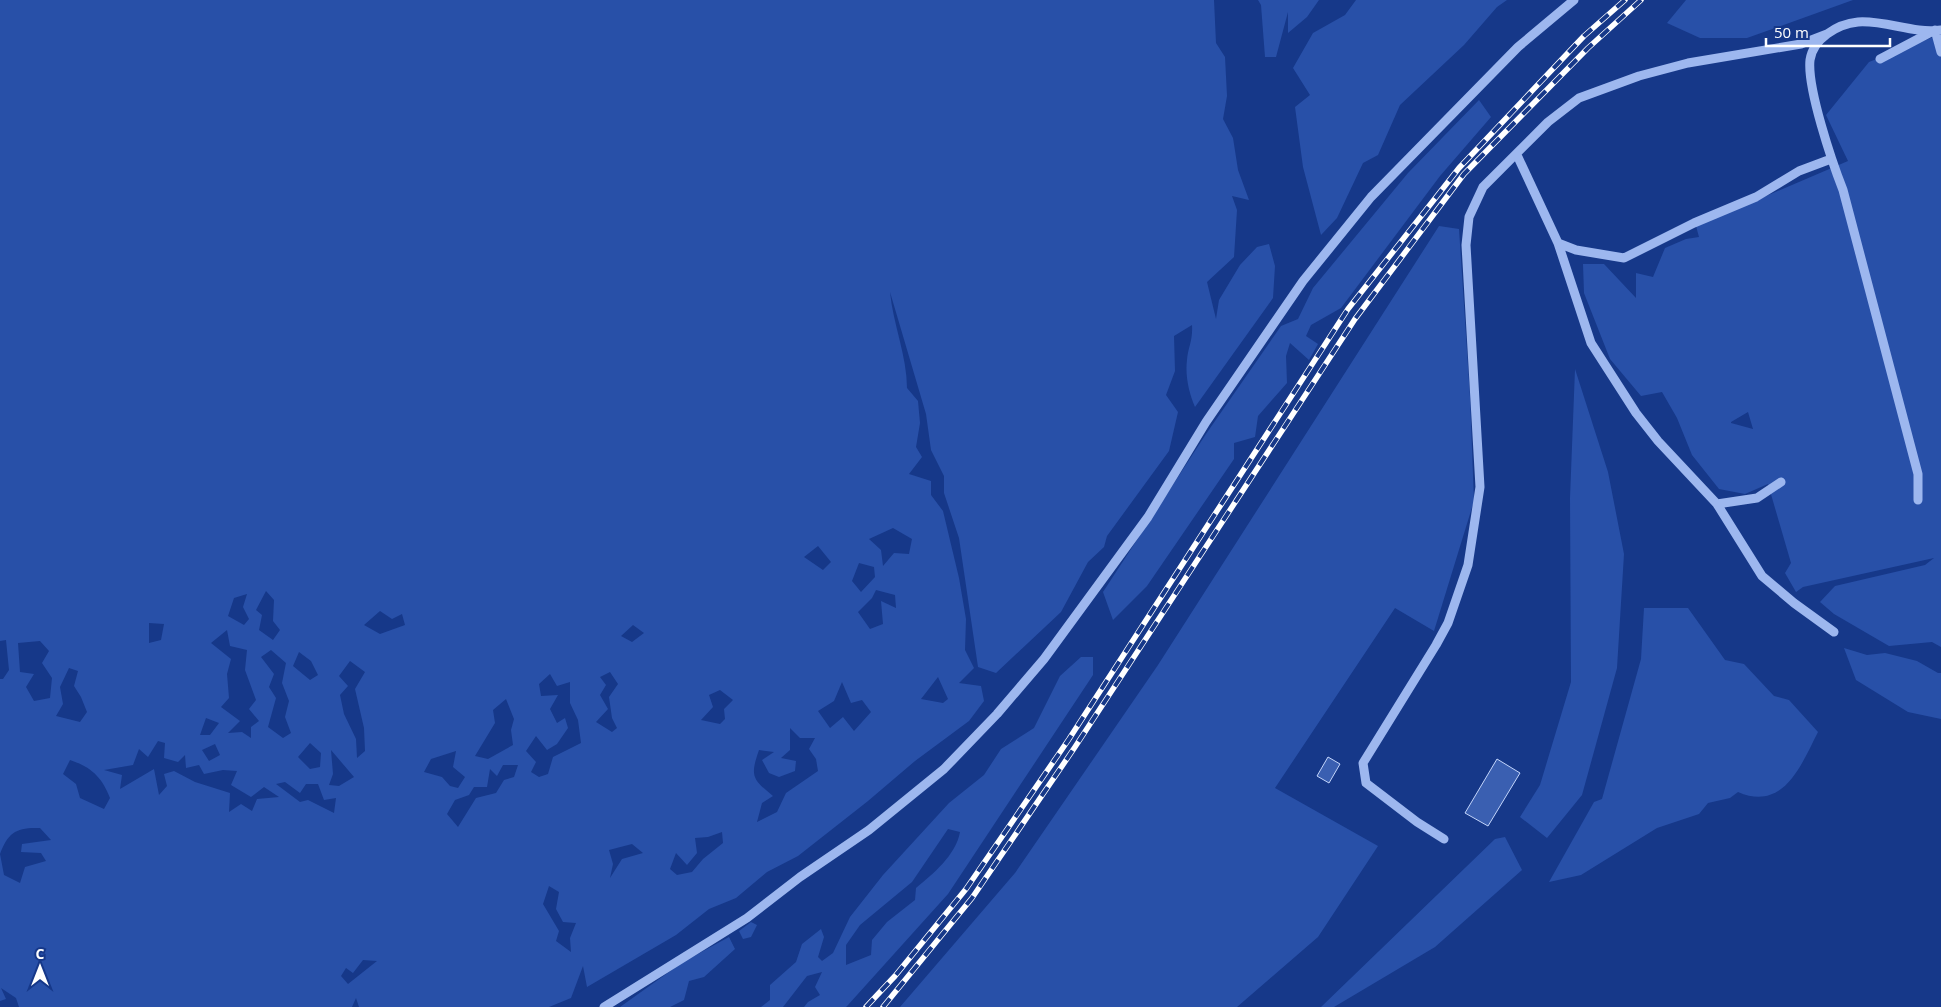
<svg xmlns="http://www.w3.org/2000/svg" width="1941" height="1007" font-family="'Open Sans',sans-serif">
	<rect width="100%" height="100%" fill="#163889"/>
	<path fill="#2850a8" fill-rule="evenodd" d="M0 0H1214L1216 43 1225 57 1227 96 1223 119 1233 138 1238 170 1249 200 1232 196 1237 210 1234 257 1207 282 1216 319 1219 300 1240 265 1257 247 1269 244 1275 266 1273 298 1195 407C1189 393 1185 376 1187 360 1188 347 1193 341 1192 325L1174 336 1175 371 1166 395 1178 412 1169 451 1107 536 1104 547 1088 562 1061 612 996 673 978 667 959 538 944 493V476L931 450 926 414 890 292C893 324 907 356 907 388L918 401 920 423 916 447 922 457 909 474 931 481V495L943 511 959 578 966 619 965 650 974 668 959 683 981 686 984 701 969 721 915 761 868 801 798 856 767 872 736 898 709 909 676 935 587 987 583 966 571 998 549 1007H359L356 998 352 1007H19L16 998 1 988 6 999 0 1001V854L4 875 20 883 25 867 46 861 41 853 21 852 22 844 51 840 40 828C17 827 8 832 0 854V679H3L9 670 6 640 0 641ZM893 528 912 539 909 554 894 553 883 566 881 550 869 539ZM818 546 831 562 823 570 804 557ZM859 563 874 567 875 577 861 592 852 581ZM876 590 895 595 896 608 881 601 883 624 870 629 858 612 872 598ZM266 591 274 600 273 621 280 630 273 640 259 630 262 615 256 610ZM247 594 243 607 249 619 244 625 228 616 234 598ZM380 611 392 619 402 614 405 625 380 634 364 625ZM149 623 164 624 161 640 149 643ZM633 625 644 633 632 642 621 636ZM227 630 230 646 247 650 245 670 256 700 249 709 259 721 251 727V738L242 732 228 733 240 721 221 707 229 698 227 674 231 659 211 643ZM40 641 49 651 42 663 52 678 50 698 34 701 26 687 34 674 20 672 18 643ZM271 650 286 663 282 683 289 701 285 717 291 733 283 738 268 727 276 698 269 687 274 674 261 657ZM299 652 311 661 318 675 310 680 293 666ZM350 661 365 672 355 689 364 728 365 751 357 758 356 739 344 714 340 695 348 686 339 676ZM69 668 78 671 74 686 81 697 87 712 80 722 56 716 63 704 60 687ZM610 672 618 684 609 697 612 718 617 728 612 732 596 722 608 709 600 695 606 685 600 677ZM550 674 557 686 570 682V703L578 720 581 743 553 757 548 774 539 777 531 772 536 762 526 751 536 736 547 750 557 744 568 728 565 718 557 723 550 709 558 695 541 696 539 684ZM938 677 948 699 943 703 921 699ZM842 682 851 703 862 700 871 712 854 731 843 717 830 728 818 711 834 701ZM720 690 733 700 724 709 725 719 720 724 701 720 713 707 709 695ZM506 699 514 719 511 730 513 745 488 759 475 756 495 723 493 710ZM206 718 219 723 210 735H200ZM790 728 800 738H815L809 749 816 759 818 771 786 793 777 812 757 822 762 803 773 796C752 779 750 776 759 750L774 752 762 760 769 773 779 777 795 771 796 761 781 758 790 750ZM158 741 165 743 164 758 178 762 185 755 186 768 199 765 204 774 223 770 237 771 231 785 251 797 264 787 279 797 257 799 252 811 241 804 229 812 230 793 195 782 174 771 164 774 167 786 159 795 154 769 120 789 122 775 104 770 133 765 139 749 148 757ZM310 743 321 753 320 767 310 769 298 757ZM215 744 220 755 209 761 202 750ZM331 750 354 777 339 786 329 785 333 774ZM456 751 453 767 465 777 458 788 450 786 442 777 424 772 431 759ZM70 760C91 767 102 777 110 798L104 809 80 798 76 784 63 774ZM503 765H518L514 777 504 780 496 793 476 798 458 827 447 814 455 800 469 795 474 787H487L490 769 497 776ZM285 782 300 793 306 784H318L324 800 336 798 334 813 308 800 300 802 276 784ZM722 832 723 843 703 859 692 872 677 875 670 869 676 853 687 865 697 853 695 838 708 837ZM632 844 643 853 622 859 610 878 613 864 609 850ZM549 886 559 892 556 909 563 922 576 923 570 938 571 952 556 941 559 931 543 904ZM363 960 377 961 348 984 341 976 346 968 353 973Z
		M1258 0H1319L1307 17 1288 33V12L1276 57H1265L1261 5Z
		M1356 0H1507L1497 7 1464 45 1400 105 1378 155 1363 163 1337 218 1321 235 1303 167 1295 107 1310 95 1293 68 1313 33 1345 15Z
		M1686 0H1853L1747 38H1700L1667 23Z
		M1941 34V647L1932 642 1889 646 1834 614 1820 602 1835 586 1925 565 1934 558 1803 587 1796 592 1785 573 1791 563 1768 484 1745 494 1719 489 1692 455 1677 418 1662 392 1641 396 1610 359 1584 293 1583 264H1604L1636 298V273L1653 277 1665 248 1686 239 1699 237 1696 226 1848 161 1826 115 1869 62ZM1748 412 1753 429 1731 423V422Z
		M1479 100 1491 117 1440 176 1341 308 1311 325 1306 336 1318 344 1309 360 1290 343 1286 356 1287 383 1258 416 1255 437 1234 443V459L1147 586 1113 620 1103 592 1206 434 1281 326 1298 319 1313 288 1408 173Z
		M1439 226 1459 229 1470 397 1474 501 1434 631 1395 608 1275 788 1378 846 1318 937 1237 1007H900L1015 873 1158 665Z
		M1575 369 1608 472 1624 554 1617 668 1582 795 1547 838 1520 817 1540 785 1571 682 1570 498Z
		M1644 608H1688L1725 660 1744 664 1774 696 1789 700 1818 732C1801 765 1784 812 1738 792L1730 798 1708 803 1699 814 1657 828 1581 875 1549 882 1594 802 1602 799 1641 659Z
		M1844 648 1867 655 1885 653 1917 661 1938 673H1941V719L1908 712 1856 680Z
		M1081 657H1093V675L948 894 848 1005 846 1007H804L808 1002 820 995 815 987 822 972 807 976 783 1007H761L770 1000V985L796 962 802 944 821 929 824 937 818 957 822 961 833 953 850 917 883 875 949 803 984 775 1001 749 1034 728 1060 676ZM948 829 960 832C956 855 933 874 916 888L915 900 887 922 872 940 871 955 846 965V945L860 925 912 882Z
		M1505 837 1522 870 1435 947 1334 1007H1321L1495 839Z
		M751 922 757 925 751 937 743 939 739 931Z
		M729 937 735 949 704 977 689 981 684 1000 670 1007H620L683 962Z"/>
	<path fill="#3a5fb1" stroke="#c3d5fb" d="M1328 757 1340 764 1329 783 1317 776Z
		M1497 759 1520 773 1488 826 1465 813Z"/>
	<g fill="none" stroke-linecap="round" stroke-linejoin="round">
		<path stroke="#9db7ef" stroke-width="9" d="M1880 59 1935 30 1941 52
			M1517 155 1558 243 1591 343 1636 413 1658 441 1717 504 1762 576 1794 603 1834 632
			M1558 243 1576 250 1624 258 1694 223 1756 197 1799 171 1831 159
			M1918 500V474L1843 190C1832 162 1807 88 1810 60 1813 39 1837 24 1858 22 1886 20 1913 34 1941 30
			M1717 504 1757 498 1781 482
			M1444 839 1417 822 1366 783 1363 763 1436 645 1448 623 1468 565 1480 487 1466 245 1469 217 1483 187 1548 122 1579 98 1639 76 1688 63 1801 44 1827 34
			M604 1007 747 918 800 877 869 830 944 769 997 714 1044 659 1148 517 1206 422 1303 281 1371 197 1518 47 1574 0"/>
		<defs>
			<path id="rail" d="M866 1007 895 976 966 889 1069 739 1348 309 1459 168 1584 36 1625 0
				M883 1007 972 898 1075 747 1355 319 1464 174 1588 48 1641 0"/>
		</defs>
		<use href="#rail" stroke="#fff" stroke-width="5.5"/>
		<use href="#rail" stroke="#163889" stroke-width="4" stroke-dasharray="11" stroke-linecap="butt"/>
	</g>
	<g transform="translate(40 967)" stroke="#163889" stroke-width="4" paint-order="stroke">
	<path d="M0-4L9 19L0 12L-9 19Z" fill="#ffffff"/>
	<text y="-8" font-size="14" font-weight="bold" text-anchor="middle" fill="#ffffff">С</text>
	</g>
	<path d="M1766 38v8h124v-8" fill="none" stroke="#ffffff" stroke-width="2.5"/>
	<text x="1774" y="38" font-size="15" fill="#ffffff" stroke="#163889" stroke-width="4" paint-order="stroke">50 m</text>
</svg>
